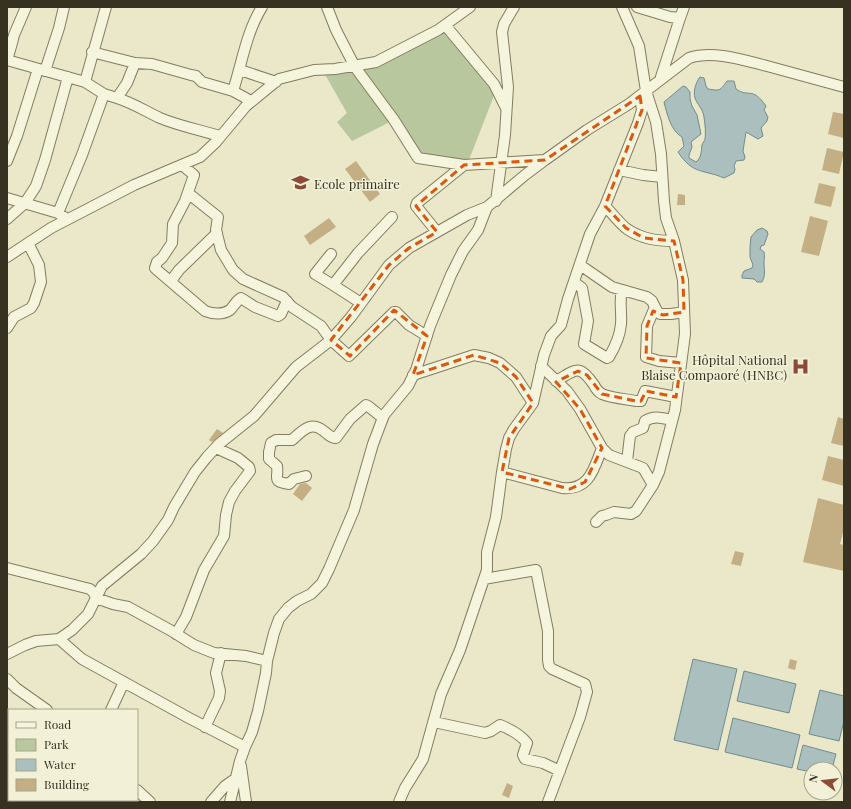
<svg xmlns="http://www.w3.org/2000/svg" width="851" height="809" font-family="'Playfair Display',serif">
	<rect width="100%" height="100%" fill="#eae8c9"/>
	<path fill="#b8c79e" d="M445 28 495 93 467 165 431 163 394 120 352 141 337 122 347 113 323 71 377 63Z"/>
	<path fill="#aabfbe" stroke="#718c8c" d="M700 77 704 78 706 86 708 89C720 91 720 91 727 81H734L736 89C749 98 752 86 766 106L764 110 768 117 767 121 761 128 763 136 758 139 746 132 743 151 745 157 744 160 736 161 734 166 735 169 734 173 724 178C703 169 693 175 678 152L684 146 682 137C671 131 667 114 664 102L683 86 686 87 690 92V99L692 106 697 115 701 134 691 142 692 147 689 155V158L696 162C702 157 701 151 702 145 703 142 704 142 705 139 706 133 705 124 704 117 703 109 697 104 695 98 693 91 696 82 700 77Z
		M762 228 767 231 768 234 764 245 761 246 760 249 764 252C765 256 764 258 764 262 764 269 766 275 762 282H757L754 279 742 278V275L744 271 752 268 753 265 750 257V247L751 237 757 230Z
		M693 659 737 669 718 750 674 740Z
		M744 671 796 684 789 713 737 701Z
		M820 690 844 696V721L839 741 809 734Z
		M733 718 800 735 792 768 725 752Z
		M803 745 836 754 832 769H811V772L797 769Z"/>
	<path fill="#c4ae84" d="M833 112 844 114V138L828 134Z
		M827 148 844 152 839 174 822 170Z
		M356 161 380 194 370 202 345 169Z
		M819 183 836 187 831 207 814 203Z
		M678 194 685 195V205H677Z
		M810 216 828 221 819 256 801 252Z
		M329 218 336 227 310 245 304 236Z
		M838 417 844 419V446L831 443Z
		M217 429 223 433 212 442 209 440Z
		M828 456 844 460V486L822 480Z
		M306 483 312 488 302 501 293 494 300 484Z
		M818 498 844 505V529L840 544 844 545V571L803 562Z
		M735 551 744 553 741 566 731 564Z
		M790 659 797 661 795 670 788 668Z
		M507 783 513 786 509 798 502 795Z"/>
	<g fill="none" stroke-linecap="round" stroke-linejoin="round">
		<defs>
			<path id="street" d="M327 7 336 30 355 67 394 120 418 158 464 165 544 160
				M637 7 670 17 680 18
				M445 25 494 84 506 108
				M7 42 12 43 7 60 85 82 104 94 117 98
				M12 43 14 35 26 7
				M92 52 135 63
				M240 70 276 82
				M45 71 59 28 64 7
				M660 80 680 18 684 7
				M85 82 106 7
				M233 91C242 63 246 33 262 7
				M220 136C200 130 179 126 160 118 145 111 133 103 117 98L127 83 135 63 152 64 191 75 196 76 202 82 233 91 251 101
				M7 161 17 136 38 69
				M182 165 194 175 185 201 173 224 172 243 162 258 157 262 155 268 157 270 205 311C212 314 223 315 230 310 234 306 236 301 241 298L255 307 278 316 281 314 287 301
				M619 170 643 175 662 177
				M188 193 218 217 216 230 221 250 233 270 243 279 283 297 292 307 321 326 331 340 349 356 394 312H396L409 325 427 336
				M7 198 58 213 64 217
				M496 201 505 135 508 87 502 32 504 24 514 7
				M605 206C612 213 619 223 627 229 642 239 657 241 674 241
				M58 213 82 155 104 94
				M7 219 25 203 36 186 45 160 68 77
				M437 232 416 206 417 203 464 165
				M331 254 315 274 333 285
				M7 257 51 228 134 185 200 157 216 142 246 106 279 79 314 70 335 69 376 62 438 30 470 7
				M580 265 612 287 647 297 652 301 657 311 660 314H671L684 312
				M171 281 179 270 217 233
				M574 282 582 288 588 321 584 344 607 358 609 357C615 347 620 336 621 324 622 312 619 302 622 290
				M361 303 333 285 358 253 392 217
				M655 307 647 326 646 357 659 361 681 363
				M7 328 14 317 31 308 34 303 41 282 39 265 28 243
				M541 366 567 391 580 409 602 448 609 455 643 468 653 485
				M413 375 474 355 489 358 500 363 516 377 533 403
				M556 381C576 370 579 363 594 385 596 389 598 392 602 394 611 398 626 399 636 401H641L645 391 676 397
				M627 461 630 436 633 432 643 428 645 421C654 415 662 418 672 420
				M502 472 562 488C589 491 594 469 602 448
				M306 476 294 479 289 484C271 481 279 479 277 466L269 459V452L271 443 276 440H292C303 430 311 420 325 432 329 435 331 438 336 438L350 419 366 405 368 406 383 418
				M596 522 602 516 606 515 614 512 631 514 636 511 653 485 659 472 675 410 685 334 683 280 674 241 666 218 664 201 661 154 656 122 646 91 639 46 622 7
				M7 568 90 589 94 593 96 598 113 604 128 607 170 630 194 645 214 653 246 656 267 661
				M484 579 536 570 548 631V660L549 666 552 669 585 684 587 692 580 717 548 802
				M176 634 186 617 204 570 224 536 226 515 229 502 235 491 250 471 249 467 238 458 216 448
				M59 639 82 659 189 718 245 747
				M7 654 25 645 36 641 59 639 72 630 88 614 102 586 141 554 153 541 168 520 174 507 195 472 207 457 219 444 254 416 296 367 331 340 351 317 389 265 409 248 467 215 487 207
				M7 679 16 688 47 710
				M111 710 124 682
				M434 722 485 733 491 731 500 725C510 729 520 734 527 743L523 755 525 759 543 763 560 771
				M205 727 219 698 220 691 216 673 221 653
				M7 751 9 753
				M241 766 246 802
				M7 780 9 777
				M137 790 150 802
				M56 802 57 800
				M211 802 225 786 235 779
				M230 802 240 761 245 747 252 732 258 711 266 673 267 661 274 633 279 619 288 608 297 601 311 594 322 583 329 569 354 510 373 444 384 415 408 386 416 370 430 326 451 275 463 251 478 230 487 207 525 175 545 160 587 130 629 104 689 58C713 50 743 60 767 66 793 73 818 80 844 87
				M399 802 405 788 423 759 441 694 460 650 487 570V552L496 517 502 472 506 449 509 438 514 429 533 403 544 355 551 336 561 325 568 299 590 234 605 206 638 123 642 110 640 96"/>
		</defs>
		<use href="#street" stroke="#847c60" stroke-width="12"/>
		<use href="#street" stroke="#f5f4dc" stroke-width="10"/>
	</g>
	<path fill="none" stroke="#df570d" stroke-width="3" stroke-dasharray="8 5" stroke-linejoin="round" d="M640 96 642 110 605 206 626 228 644 238 674 241 683 280 684 312 663 315 653 311 647 326 646 358 681 363 676 397 646 391 641 401H636L602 394 587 375 578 371 556 382 580 409 602 448 585 482 570 489 502 472 509 438 533 403 516 377 500 363 474 355 413 375 427 336 394 310 350 356 331 340 389 265 409 248 437 232 416 206 464 165 545 160Z"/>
	<defs>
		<symbol id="school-bare" viewBox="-9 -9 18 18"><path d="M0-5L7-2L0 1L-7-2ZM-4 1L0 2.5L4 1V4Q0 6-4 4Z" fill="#8d4b37" stroke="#f2f1d8" stroke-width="2.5" paint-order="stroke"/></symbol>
		<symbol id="hospital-bare" viewBox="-9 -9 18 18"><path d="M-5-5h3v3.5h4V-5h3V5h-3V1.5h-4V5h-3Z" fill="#8d4b37" stroke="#f2f1d8" stroke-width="2.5" paint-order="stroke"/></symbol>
	</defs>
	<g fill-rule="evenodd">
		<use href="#school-bare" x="288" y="170" width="25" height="25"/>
		<use href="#hospital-bare" x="788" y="354" width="25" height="25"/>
	</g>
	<g text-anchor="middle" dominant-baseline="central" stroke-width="3" stroke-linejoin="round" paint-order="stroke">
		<g font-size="13" fill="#373122" stroke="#f2f1d8" text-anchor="start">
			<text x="314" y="183">Ecole primaire</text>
			<text x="787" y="359" text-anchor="end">Hôpital National<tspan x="787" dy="15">Blaise Compaoré (HNBC)</tspan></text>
		</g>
	</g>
	<rect width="851" height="809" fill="none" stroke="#373122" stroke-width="16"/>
	<rect x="8" y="709" width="130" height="92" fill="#f2f1d8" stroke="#a7a48f"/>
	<rect x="16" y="722" width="20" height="6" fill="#f5f4dc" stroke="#a7a48f"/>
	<text x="44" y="729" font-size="12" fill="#373122">Road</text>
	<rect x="16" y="739" width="20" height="12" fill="#b8c79e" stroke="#a7a48f"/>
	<text x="44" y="749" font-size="12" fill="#373122">Park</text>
	<rect x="16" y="759" width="20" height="12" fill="#aabfbe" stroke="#a7a48f"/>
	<text x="44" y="769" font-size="12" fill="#373122">Water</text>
	<rect x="16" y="779" width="20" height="12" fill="#c4ae84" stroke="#a7a48f"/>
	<text x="44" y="789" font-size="12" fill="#373122">Building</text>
	<g transform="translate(823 781) rotate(285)"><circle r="19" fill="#f2f1d8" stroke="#a7a48f"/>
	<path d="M0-3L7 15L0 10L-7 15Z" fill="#8d4b37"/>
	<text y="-6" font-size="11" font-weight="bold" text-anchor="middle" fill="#373122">N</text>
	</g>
</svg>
